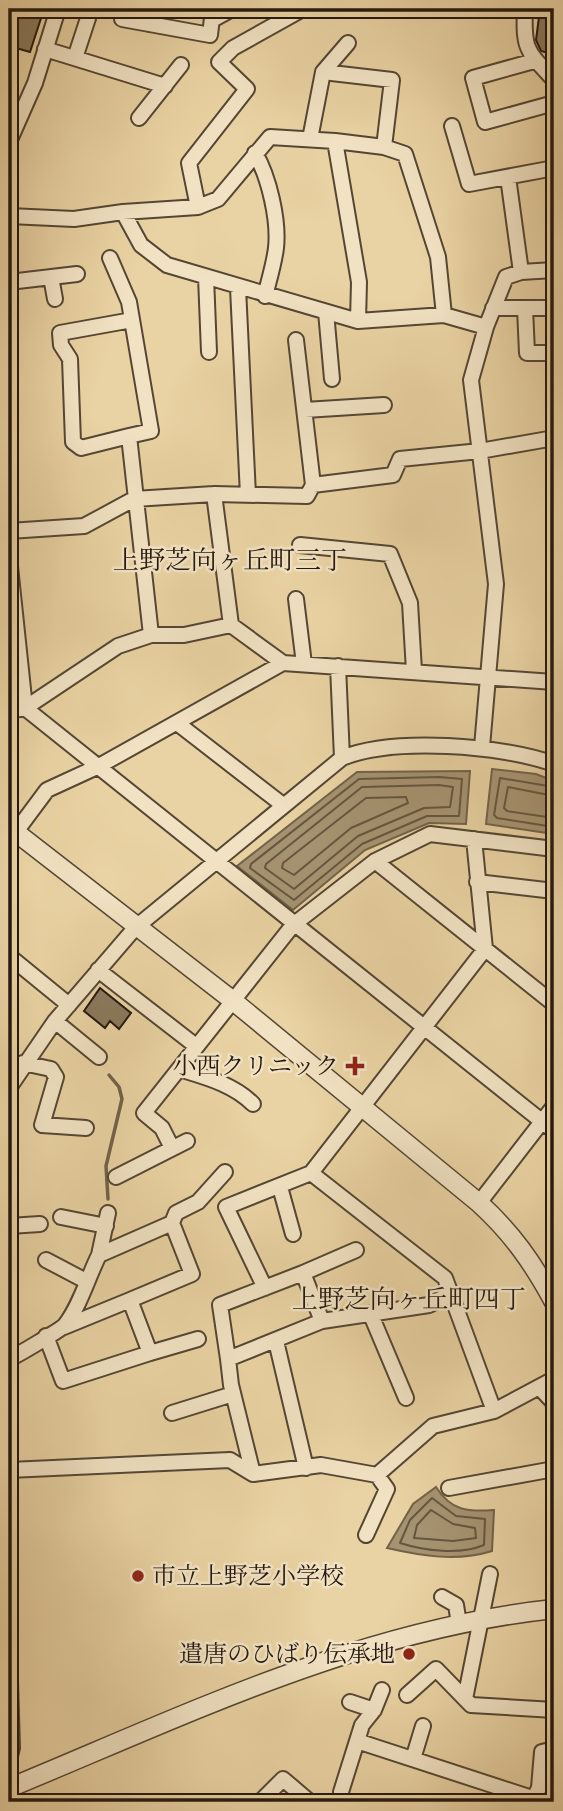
<svg xmlns="http://www.w3.org/2000/svg" width="563" height="1811" font-family="'IM FELL Double Pica','Noto Serif JP',serif">
	<rect width="100%" height="100%" fill="#e9d2a3"/>
	<filter id="stains"><feTurbulence type="fractalNoise" baseFrequency=".00286" numOctaves="4"/><feColorMatrix values="0 0 0 0 .2 0 0 0 0 .09 0 0 0 0 .02 0 0 0 .5 -.17"/></filter>
	<radialGradient id="worn" r=".72"><stop offset=".6" stop-color="#630" stop-opacity="0"/><stop offset="1" stop-color="#630" stop-opacity=".3"/></radialGradient>
	<path fill="#a69371" stroke="#72624a" stroke-width="2" d="M492 769 536 774 554 781V834L486 824Z
		M470 771 466 824 429 823 365 850 293 910 237 866 357 772Z
		M436 1487C451 1511 468 1512 494 1510L492 1551C457 1562 422 1556 387 1548L413 1504Z"/>
	<g fill="none" stroke-linecap="round" stroke-linejoin="round">
		<path stroke="#655640" stroke-width="2" d="M439 777 462 779 459 816H427L362 844 294 900 250 868 251 864 359 779Z
			M439 785 453 787 450 807 424 808 358 836 294 889 265 868 266 864 362 787Z
			M554 787 500 778 494 815 497 818 554 827
			M554 796 508 787 504 808 507 811 554 818
			M406 797 408 803 351 828 294 875 282 868 283 863 366 798Z
			M432 1498 456 1516 485 1519 484 1545C460 1555 425 1551 400 1543L410 1520Z
			M431 1510 453 1524 475 1528 476 1538 453 1541 414 1538 417 1525Z"/>
		<path stroke="#72624a" stroke-width="3.5" d="M108 1199 106 1166 122 1099 119 1087 109 1075"/>
	</g>
	<path fill="#8a795c" stroke="#24180f" stroke-width="2" d="M21 9H44L30 52 9 46Z
		M540 9 554 12V55L541 51 536 40Z
		M100 988 131 1013 119 1029 110 1021 105 1028 84 1011Z"/>
	<g fill="none" stroke-linecap="round" stroke-linejoin="round">
		<defs>
			<path id="minor" d="M442 9H447
				M525 9C523 50 527 51 554 80
				M122 19 210 35 213 9
				M212 20 232 9
				M149 24 152 9
				M45 49 165 86
				M75 58 91 9
				M534 61 473 78 485 122 554 103
				M323 72 392 80 384 147
				M139 118 181 65
				M452 126 469 184 554 168
				M310 139 323 72 348 43
				M335 141 359 282 358 321
				M9 142 35 83 58 9
				M255 153C269 177 279 220 276 248 274 264 269 280 265 296
				M508 177 521 272
				M198 207 189 163 247 89 219 62 233 48 303 9
				M123 212 141 245 167 265 358 321 444 315 486 327
				M9 216 74 219 123 212 198 207 218 199 270 137 335 141 384 147 405 154 438 257 444 315
				M110 258 129 302 151 431 129 436 151 635
				M51 277 55 299
				M206 277 209 352
				M9 282 77 274
				M238 288 248 495
				M493 308H554
				M525 308 527 353H554
				M326 312 332 379
				M305 410 384 405
				M129 436 81 448 73 442 70 359 61 345 60 333 132 320
				M313 485 393 475 400 459 480 451 554 438
				M214 494 231 625 283 663 554 682
				M9 531 84 526 134 499 214 494 307 496 313 485 296 340
				M300 545 390 554 410 603 414 671
				M9 557 25 708 554 1131
				M296 599 304 664
				M338 666 342 758
				M9 711 25 708 118 646 151 635H184L231 625
				M177 723 283 805
				M482 747 496 584 471 380 486 327 506 277 521 272 554 270
				M474 839 485 949 311 1173 445 1278 494 1411
				M9 841 47 790 97 767 283 663
				M375 861 554 1004
				M477 882 554 891
				M9 956 69 1005
				M98 970 196 1046
				M55 1021 99 1057
				M23 1063 51 1069 56 1077 42 1125 86 1128
				M179 1069C205 1077 233 1084 253 1104
				M9 1088 55 1021 135 928 342 758C393 737 502 745 554 764
				M172 1148 162 1128 144 1113 293 925 375 861 430 834 554 849
				M116 1177 187 1141
				M280 1187 293 1234
				M479 1203 554 1106
				M61 1217 106 1226
				M172 1223 176 1213 198 1202 225 1172
				M9 1226 40 1224
				M99 1255 108 1213
				M46 1260 86 1281
				M303 1273 356 1250
				M265 1288 226 1207 311 1173
				M371 1315 406 1398
				M64 1327 130 1300
				M276 1341 306 1468
				M150 1353 198 1339
				M9 1359C16 1356 62 1329 65 1325 80 1306 88 1277 99 1255L172 1223 192 1274 130 1300 150 1353 63 1381 46 1336
				M228 1359 220 1305 303 1273 322 1321
				M540 1388 554 1403
				M172 1413 233 1394
				M9 1470 230 1460 253 1474 321 1465 377 1475 433 1426 494 1411 554 1379
				M253 1474 231 1385 228 1359 322 1321 429 1305 452 1293
				M449 1488 554 1469
				M366 1535 387 1489 377 1475
				M442 1597 456 1605 459 1624
				M9 1648 12 1748 9 1760
				M407 1695 436 1669 471 1705 554 1710
				M465 1699 490 1574
				M350 1702 374 1710
				M357 1741 535 1799
				M413 1759 423 1726
				M341 1792 362 1725 374 1710 382 1690
				M9 1799 11 1802
				M260 1802 283 1779 310 1802
				M532 1802 539 1788 542 1752 554 1749"/>
			<path id="tertiary" d="M9 827 232 1000 479 1203C512 1233 533 1263 554 1302
				M9 1788C186 1715 361 1629 554 1609"/>
		</defs>
		<use href="#minor" stroke="#554634" stroke-width="18"/>
		<use href="#tertiary" stroke="#554634" stroke-width="21"/>
		<use href="#minor" stroke="#f1e2c3" stroke-width="14"/>
		<use href="#tertiary" stroke="#f1e2c3" stroke-width="18"/>
	</g>
	<g fill="#8f2418" stroke="#f1e2c3" stroke-width="2.5">
		<path d="M351.5 1055.5h7v7h7v7h-7v7h-7v-7h-7v-7h7z"/>
		<circle cx="138" cy="1576" r="7"/>
		<circle cx="409" cy="1654" r="7"/>
	</g>
	<g text-anchor="middle" dominant-baseline="central" stroke-width="5" stroke-linejoin="round" paint-order="stroke">
		<g font-size="24" fill="#24180f" stroke="#f1e2c3" text-anchor="end">
			<text x="339" y="1066">小西クリニック</text>
			<text x="152" y="1576" text-anchor="start">市立上野芝小学校</text>
			<text x="395" y="1654">遣唐のひばり伝承地</text>
		</g>
		<g font-size="26" fill="#24180f" stroke="#f1e2c3">
			<text x="230" y="561">上野芝向ヶ丘町三丁</text>
			<text x="409" y="1300">上野芝向ヶ丘町四丁</text>
		</g>
	</g>
	<rect width="563" height="1811" fill="none" stroke="#e9d2a3" stroke-width="35"/>
	<rect x="10" y="10" width="542" height="1790" fill="none" stroke="#24180f" stroke-width="3.5"/>
	<rect x="18" y="18" width="528" height="1776" fill="none" stroke="#24180f" stroke-width="2"/>
	<rect width="100%" height="100%" filter="url(#stains)"/>
	<rect width="100%" height="100%" fill="url(#worn)"/>
</svg>
